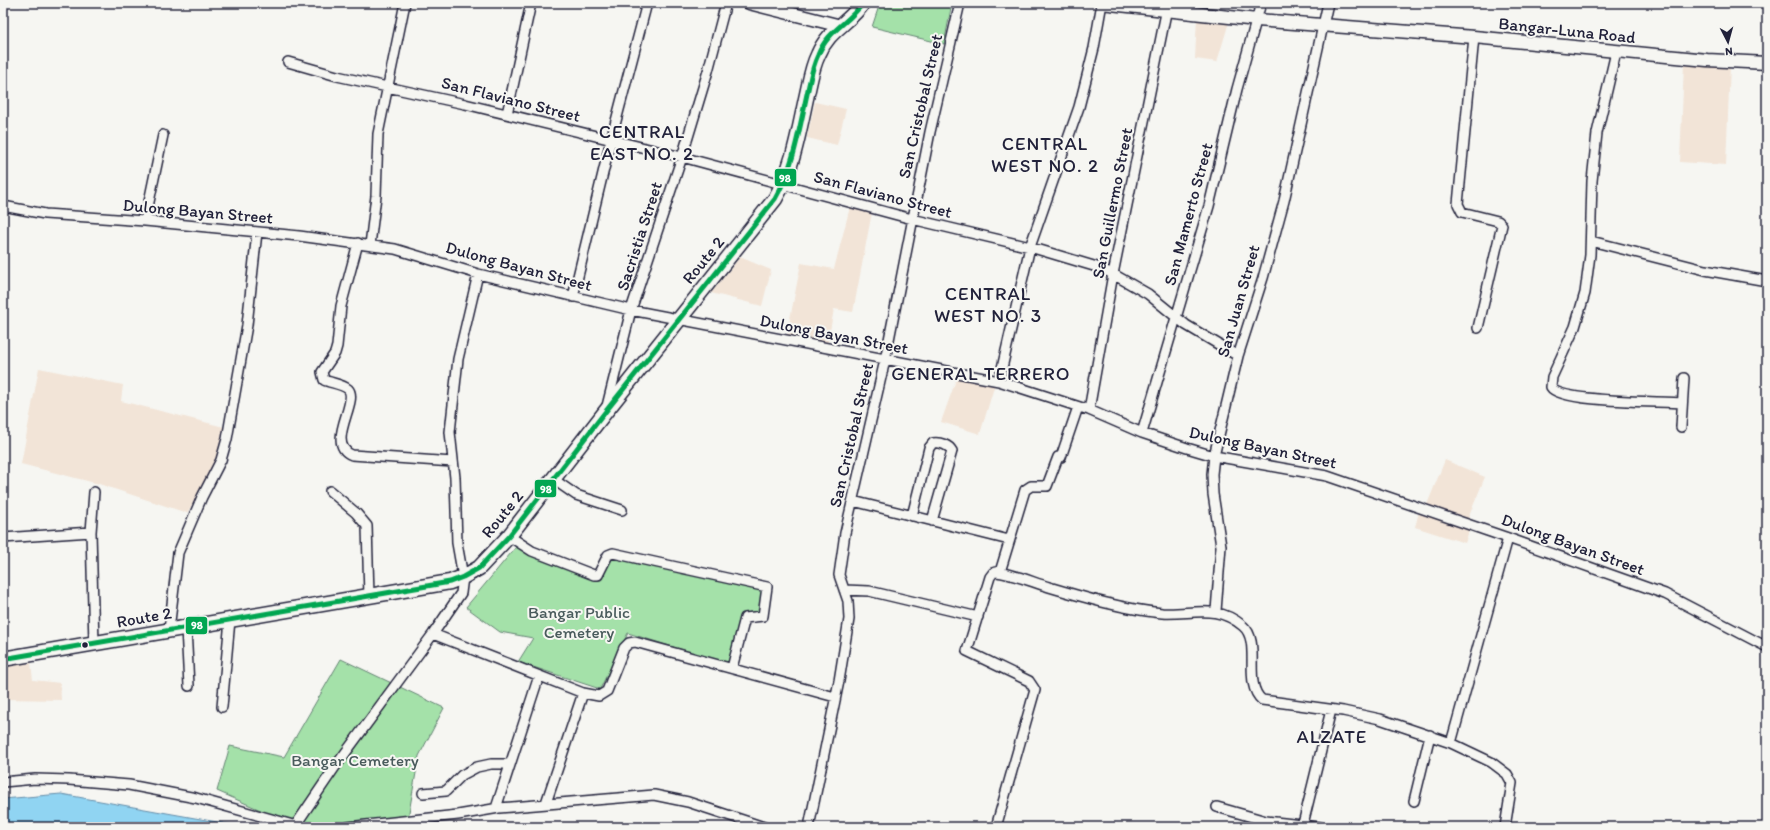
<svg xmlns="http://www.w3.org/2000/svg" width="1770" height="830" font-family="Itim,sans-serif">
	<rect width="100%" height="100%" fill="#f6f6f2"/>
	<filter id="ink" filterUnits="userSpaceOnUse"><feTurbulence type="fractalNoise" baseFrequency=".025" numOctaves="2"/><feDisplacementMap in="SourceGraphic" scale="8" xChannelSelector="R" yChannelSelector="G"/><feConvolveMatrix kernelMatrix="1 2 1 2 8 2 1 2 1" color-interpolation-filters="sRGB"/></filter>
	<g filter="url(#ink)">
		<path fill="#f2e4d7" d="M1197 17 1229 22 1217 62 1195 59Z
			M1684 63 1730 65 1726 165 1680 162Z
			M815 102 846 109 837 145 807 138Z
			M850 207 872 212 853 312 834 309 827 347 786 339 801 263 834 269Z
			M740 257 771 270 762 306 711 293Z
			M39 368 123 385 121 401 224 427 220 450 206 482 187 513 99 484 21 464Z
			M957 377 995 384 980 434 941 422Z
			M1445 460 1485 477 1467 521 1426 507Z
			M1419 512 1470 528 1465 543 1415 527Z
			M31 663 33 680 60 683 61 700 3 699V667Z"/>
		<path fill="#a4e1a9" stroke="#638272" d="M880 3H952L944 44 872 27Z
			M516 547 598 578 610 555 640 565 641 561 765 589 759 615 742 616 731 665 628 633 600 689 518 662 533 638 500 632 466 607Z
			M341 659 444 708 419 756 408 818 345 825 288 822 217 791 230 746 284 757Z"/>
		<path fill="#90d4f2" stroke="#648da9" d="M61 794 245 827H3V799Z"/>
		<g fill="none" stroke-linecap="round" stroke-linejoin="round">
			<defs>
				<path id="minor" d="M1474 37 1458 204 1462 212 1498 221 1502 225 1478 328
					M1616 52 1597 133 1592 181 1590 255 1585 293 1575 327 1552 377 1551 387C1560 403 1661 401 1682 403
					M288 62 337 76 465 104 682 157 912 219 1030 247 1097 267 1113 274 1148 294 1186 325 1238 356
					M507 114 531 3
					M3 206 45 214 145 221 299 236 395 249 478 274 631 310 999 381 1089 410 1142 433 1187 448 1214 456 1327 476 1508 538 1665 594 1767 647
					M145 221 163 135
					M1591 241 1705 270 1767 281
					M358 243 341 306 337 346 335 353 322 372 324 380C331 383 342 384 348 389 360 401 324 444 352 455L453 462
					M370 245 376 196 378 134 405 3
					M573 297 611 140 647 3
					M999 381 1030 247 1079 107 1094 48 1102 3
					M607 406 631 310 682 157 708 71 726 3
					M1089 410 1113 274 1168 3
					M1681 427 1684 378
					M1142 433 1209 206 1237 89 1261 3
					M553 479 576 495 622 510
					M330 491 356 513 367 526 369 596
					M853 501 1009 540
					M912 516 929 448 933 443C940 442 949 445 952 451L932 521
					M509 536 532 551 594 575H598L608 555 613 553 767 587 763 616 745 618 732 668
					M3 538 91 532
					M1000 572 1025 490 1031 486H1047L1058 457H1061L1078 407
					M844 590 869 591 978 617
					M1216 611 1221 546 1213 494 1212 474 1214 456 1238 356 1263 278 1284 201 1328 3
					M186 628 189 686
					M169 630 178 553 202 497 221 460 227 439 247 325 257 232
					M433 634 583 693 599 696 607 691 624 648 629 643 635 642 835 697
					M94 644 91 532 94 492
					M539 676 497 805 499 808 654 795 688 802 764 827
					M222 707 230 620
					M1451 743 1508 538
					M3 782 35 779 69 780 129 785 196 798 300 827
					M423 793 446 791 462 775 477 767 491 764H510
					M1414 801 1430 735
					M546 803 583 693
					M1217 807 1266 821 1320 827
					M1303 824 1331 710
					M295 826 335 767 433 634 461 593 463 577 457 543 455 478 450 432 458 359 478 274
					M348 827 458 815 499 808
					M809 827 839 681 849 619 848 601 839 575 845 533 885 360 930 132 960 3
					M996 827 1035 690 1029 681 967 651 990 577 993 573 996 572C1014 574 1032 582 1049 587 1086 598 1123 609 1162 613 1192 615 1216 603 1243 626 1262 642 1242 683 1262 700L1343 711 1380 719 1451 743 1491 762 1507 774 1512 783 1505 827"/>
				<path id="major" d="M749 3 841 26
					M1101 3 1257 20 1474 37 1707 60 1767 63"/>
				<path id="highway" d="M3 659 450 582 463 577 479 568 509 536 606 411 775 199C794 166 799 130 807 94 810 81 812 67 818 55 828 30 848 24 863 3"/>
			</defs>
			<use href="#minor" stroke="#22223b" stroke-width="12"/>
			<use href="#major" stroke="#22223b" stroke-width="15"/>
			<use href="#highway" stroke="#22223b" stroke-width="17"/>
			<use href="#minor" stroke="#f6f6f2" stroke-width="9"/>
			<use href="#major" stroke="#f6f6f2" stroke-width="12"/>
			<use href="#highway" stroke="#f6f6f2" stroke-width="14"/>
			<defs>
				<path id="bus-1" d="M3 659 450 582 463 577 479 568 509 536 606 411 775 199C794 166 799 130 807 94 810 81 812 67 818 55 828 30 848 24 863 3"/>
			</defs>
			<use href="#bus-1" stroke="#f6f6f2" stroke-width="8"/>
			<use href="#bus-1" stroke="#00a651" stroke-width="5"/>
		</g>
	</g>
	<circle fill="#22223b" stroke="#f6f6f2" stroke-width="1.5" cx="85" cy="645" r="3.5"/>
	<g text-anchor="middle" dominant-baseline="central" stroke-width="4" stroke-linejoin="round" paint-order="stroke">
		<g font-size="17" fill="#22223b" stroke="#f6f6f2">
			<text transform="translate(1567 30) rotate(6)">Bangar-Luna Road</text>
			<text transform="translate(511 99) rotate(14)">San Flaviano Street</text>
			<text transform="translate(920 106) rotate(-77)">San Cristobal Street</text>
			<text transform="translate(883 194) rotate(15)">San Flaviano Street</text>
			<text transform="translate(1112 203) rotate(-79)">San Guillermo Street</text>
			<text transform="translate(198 211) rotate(5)">Dulong Bayan Street</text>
			<text transform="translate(1188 214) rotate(-75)">San Mamerto Street</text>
			<text transform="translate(639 236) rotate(-72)">Sacristia Street</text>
			<text transform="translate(703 260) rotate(-51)">Route 2</text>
			<text transform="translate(519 266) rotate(15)">Dulong Bayan Street</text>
			<text transform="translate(1238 301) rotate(-74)">San Juan Street</text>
			<text transform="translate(834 334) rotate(11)">Dulong Bayan Street</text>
			<text transform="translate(851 435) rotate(-77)">San Cristobal Street</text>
			<text transform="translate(1263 447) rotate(12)">Dulong Bayan Street</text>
			<text transform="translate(502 514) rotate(-51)">Route 2</text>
			<text transform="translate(1573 544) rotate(20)">Dulong Bayan Street</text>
			<text transform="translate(144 617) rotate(-10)">Route 2</text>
		</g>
		<g font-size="17" fill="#495b5c" stroke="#f6f6f2">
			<text x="579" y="612">Bangar Public<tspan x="579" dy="20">Cemetery</tspan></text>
			<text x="355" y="760">Bangar Cemetery</text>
		</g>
		<g font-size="19" letter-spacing="1" fill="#22223b" stroke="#f6f6f2">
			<text x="642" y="131">CENTRAL<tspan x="642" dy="22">EAST NO. 2</tspan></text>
			<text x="1045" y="143">CENTRAL<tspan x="1045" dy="22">WEST NO. 2</tspan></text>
			<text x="988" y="293">CENTRAL<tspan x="988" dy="22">WEST NO. 3</tspan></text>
			<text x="981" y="373">GENERAL TERRERO</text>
			<text x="1332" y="736">ALZATE</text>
		</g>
	</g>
	<g stroke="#f6f6f2" stroke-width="1.5">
		<rect x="774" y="168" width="23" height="19" rx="4" fill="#00a651"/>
		<rect x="534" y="479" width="23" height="19" rx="4" fill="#00a651"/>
		<rect x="185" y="616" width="23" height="19" rx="4" fill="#00a651"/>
	</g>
	<g font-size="11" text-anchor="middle" font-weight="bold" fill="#fff">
		<text x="785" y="182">98</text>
		<text x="546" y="493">98</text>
		<text x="197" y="629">98</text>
	</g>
	<rect width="1770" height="830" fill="none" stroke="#f6f6f2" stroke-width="16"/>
	<rect x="8" y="8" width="1754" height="814" fill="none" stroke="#22223b" stroke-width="1.5" filter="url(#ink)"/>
	<g transform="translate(1728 42) rotate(174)" stroke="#f6f6f2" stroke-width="3" paint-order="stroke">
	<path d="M0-3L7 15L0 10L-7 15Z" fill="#22223b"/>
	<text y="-6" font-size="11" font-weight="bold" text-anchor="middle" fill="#22223b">N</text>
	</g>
</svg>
